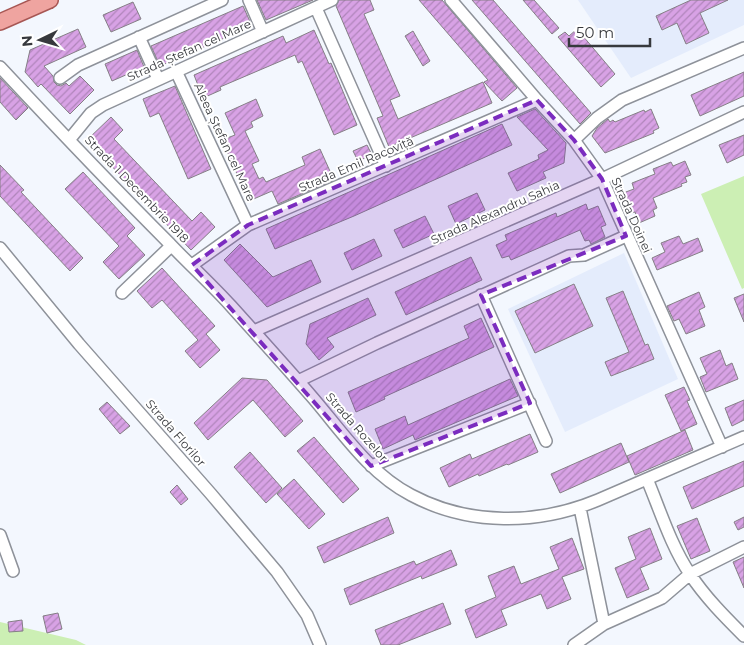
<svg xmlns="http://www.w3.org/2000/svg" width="744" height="645" font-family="Montserrat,sans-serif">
	<defs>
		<pattern id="building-hatch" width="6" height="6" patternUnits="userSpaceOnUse" patternTransform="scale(1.25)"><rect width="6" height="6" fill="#d8a2e5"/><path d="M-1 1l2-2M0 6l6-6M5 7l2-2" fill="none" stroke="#b085bb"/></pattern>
	</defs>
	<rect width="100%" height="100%" fill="#f3f7fe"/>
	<path fill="#e4ecfc" d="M578 0H744V25L631 78Z
		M624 253 678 379 565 432 508 309Z"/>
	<path fill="#ccefb4" d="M744 176V288L742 289 701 194Z
		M0 622 76 640 86 645H0Z"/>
	<path fill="url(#building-hatch)" stroke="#857f86" d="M257 0H313L266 20Z
		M339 0H370L374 10 364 14 400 96 390 100 398 119 483 82 492 103 389 147 377 118 383 116 336 6Z
		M419 0H442L517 88 502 101 484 82 488 80Z
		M472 0H493L591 113 580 124Z
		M523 0H534L559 28 552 34Z
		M691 0H728L700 13 709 33 686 44 677 23 662 30 656 16Z
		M133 2 141 19 111 32 103 15Z
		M243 6 252 26 160 66 151 46Z
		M78 29 86 47 44 66 53 76 54 82 57 85 61 86 66 83 69 86 80 76 94 90 70 114 41 84 38 87 25 72 30 50Z
		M577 29 615 74 601 87 558 37 565 32 569 36Z
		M314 30 329 64 331 63 357 125 334 135 302 61 298 63 295 55 220 87 221 90 203 98 194 75 283 36 286 43Z
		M413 31 430 61 423 66 405 36Z
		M137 50 144 67 112 81 105 64Z
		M744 72V96L700 116 691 95Z
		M0 78 28 108 16 120 0 102Z
		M175 86 211 169 188 179 159 113 150 117 143 99Z
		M256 99 263 116 251 122 253 127 245 131 259 161 252 164 259 179 263 177 266 182 305 165 302 157 320 149 334 180 278 204 272 191 249 201 222 140 235 135 225 113Z
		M535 109 566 143 564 163 543 172 546 178 517 191 508 173 539 159 538 155 548 150 517 117Z
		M651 109 659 128 653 131 654 133 605 153 592 136 597 128 608 119 610 122 613 120 615 122 644 110 645 112Z
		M111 117 123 130 114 139 192 221 201 212 215 227 191 250 87 140Z
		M502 124 512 145 354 216 275 249 266 229Z
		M744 135V155L727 163 719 145Z
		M367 145 372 155 358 161 353 151Z
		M685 161 691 175 685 177 687 182 681 184 682 186 653 198 657 208 653 210 655 216 639 223 635 212 631 213 623 193 634 189 632 183 655 174 653 169 671 162 673 166Z
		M0 165 24 190 21 192 83 258 70 271 0 196Z
		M83 172 135 228 127 236 145 255 119 279 103 262 119 246 65 189Z
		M477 193 485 210 456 224 448 206Z
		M586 204 588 210 598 206 606 225 601 227 605 237 591 244 589 240 585 241 580 230 511 260 509 256 502 258 496 245 507 240 505 235 556 213 557 217Z
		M425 216 434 234 403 248 394 230Z
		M679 236 683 244 698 238 703 251 657 270 652 258 665 252 661 243Z
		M374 239 382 256 352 270 344 253Z
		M240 244 273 277 311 260 321 282 267 307 224 260Z
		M471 257 482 280 406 315 395 292Z
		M162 268 215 326 206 334 220 350 200 368 185 351 198 340 162 300 152 308 137 291Z
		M574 284 593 326 535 353 515 311Z
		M623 291 645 345 648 344 654 359 611 376 605 362 629 352 606 298Z
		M699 292 705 307 699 310 705 326 686 334 679 319 674 321 667 306Z
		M744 294V322L734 298Z
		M368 298 376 315 327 338 334 347 319 360 306 344 310 324Z
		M481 318 494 347 384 397 385 399 356 412 348 392 469 338 464 326Z
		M720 350 726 366 732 363 738 379 706 392 700 377 707 374 700 358Z
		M242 378 267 380 303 421 285 437 253 400 208 440 194 423Z
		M510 379 518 396 415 440 413 435 383 449 375 429 405 416 408 425Z
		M684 387 690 400 687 401 697 424 681 431 665 395Z
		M744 400V420L732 426 725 408Z
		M107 402 130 426 120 434 99 409Z
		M685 430 693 450 635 475 627 456Z
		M530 434 538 452 508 465 507 464 479 476 478 474 449 487 440 468 470 454 472 459Z
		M314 437 359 489 343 503 297 451Z
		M621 443 629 462 560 493 551 474Z
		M250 452 282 488 266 503 234 467Z
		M744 461V486L692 509 683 487Z
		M294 479 325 514 309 529 277 494Z
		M177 485 188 499 181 505 170 492Z
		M388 517 394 533 324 563 317 547Z
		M744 517V527L738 530 734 522Z
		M697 518 710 551 691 559 677 526Z
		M650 528 662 559 640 568 649 589 627 598 615 568 636 559 628 537Z
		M572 538 584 569 562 577 571 599 547 609 541 594 501 610 507 625 476 638 465 610 496 597 488 576 514 566 521 584 559 569 550 547Z
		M451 550 457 565 422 579 421 576 350 605 344 589 414 561 416 565Z
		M744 557V588L733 562Z
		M443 603 451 624 398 645H381L375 630Z
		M58 613 62 629 47 633 43 616Z
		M22 620 23 631 9 632 8 622Z"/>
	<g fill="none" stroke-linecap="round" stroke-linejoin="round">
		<defs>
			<path id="minor" d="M249 0 263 32
				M451 0 537 100 574 140 602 179 722 447
				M316 8 386 166
				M139 37 158 79
				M0 67C56 127 112 186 170 244 190 265 212 285 231 306 259 337 286 367 313 398 343 433 369 473 411 495 469 526 538 525 598 500L744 437
				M176 71 248 225
				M60 78 78 65 222 0
				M69 140 91 113 103 105 332 0
				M574 140 597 118 622 100 744 48
				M0 248 79 344 211 494 277 572 307 615 320 645
				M192 265 248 225 537 100
				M122 293 171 246
				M481 295 546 441
				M254 331 602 179 744 112
				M298 381 377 343 569 256 584 255 626 236
				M371 466 530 403
				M647 479C660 510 671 546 690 574 705 597 725 617 744 636
				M580 508 604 624
				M0 535 13 571
				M574 645 604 624 662 598 690 574 744 547"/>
			<path id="major" d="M0 22 50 0"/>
		</defs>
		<use href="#minor" stroke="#8e929a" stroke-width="14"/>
		<use href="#major" stroke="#a75754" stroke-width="18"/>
		<use href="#minor" stroke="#fff" stroke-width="11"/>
		<use href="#major" stroke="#efa4a0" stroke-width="15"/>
	</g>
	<path fill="#7b2cbf" fill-opacity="0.2" stroke="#7b2cbf" stroke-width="4" stroke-dasharray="10 6" stroke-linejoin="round" d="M537 100 574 140 602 179 626 236 481 295 530 403 371 466 192 265 248 225Z"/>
	<g text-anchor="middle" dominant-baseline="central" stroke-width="4" stroke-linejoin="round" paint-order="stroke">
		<g font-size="12" fill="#37393d" stroke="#fff">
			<text transform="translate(189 50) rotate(-24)">Strada Ștefan cel Mare</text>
			<text transform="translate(225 142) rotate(65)">Aleea Ștefan cel Mare</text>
			<text transform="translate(356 164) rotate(-23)">Strada Emil Racoviță</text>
			<text transform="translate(137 189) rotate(46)">Strada 1 Decembrie 1918</text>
			<text transform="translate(495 212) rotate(-24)">Strada Alexandru Sahia</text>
			<text transform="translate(632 215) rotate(66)">Strada Doinei</text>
			<text transform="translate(357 427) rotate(49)">Strada Rozelor</text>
			<text transform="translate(176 433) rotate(49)">Strada Florilor</text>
		</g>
	</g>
	<g transform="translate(40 40) rotate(265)" stroke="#ffffff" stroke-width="4" paint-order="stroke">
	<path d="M0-4L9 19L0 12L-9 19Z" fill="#37393d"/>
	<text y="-8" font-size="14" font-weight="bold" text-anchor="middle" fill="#37393d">N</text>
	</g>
	<path d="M569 38v8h81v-8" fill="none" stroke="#37393d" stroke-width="2.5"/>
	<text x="576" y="38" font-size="15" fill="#37393d" stroke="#ffffff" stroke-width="4" paint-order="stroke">50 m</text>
</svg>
